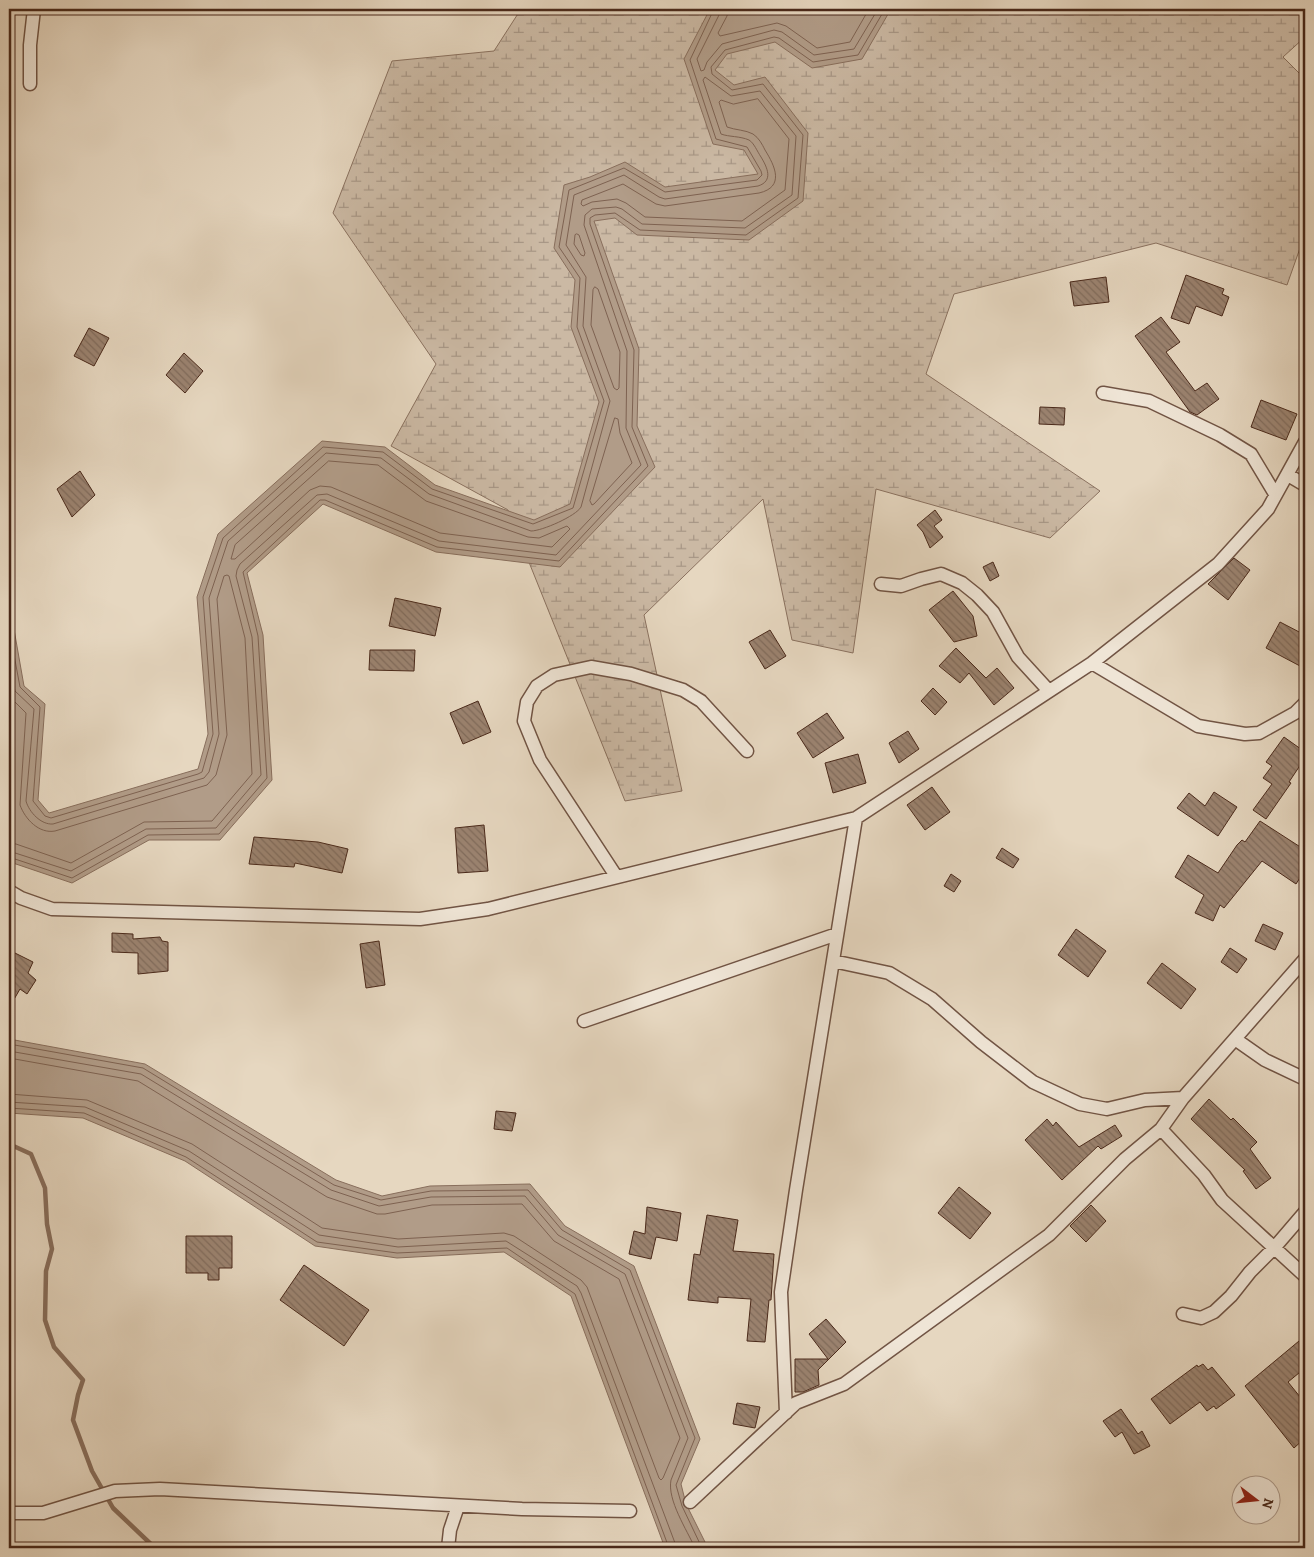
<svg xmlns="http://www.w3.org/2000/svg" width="1314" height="1557" font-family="Alegreya,serif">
	<defs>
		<pattern id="wetland-marsh" width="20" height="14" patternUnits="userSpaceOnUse" patternTransform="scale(1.25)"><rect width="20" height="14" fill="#cbb9a4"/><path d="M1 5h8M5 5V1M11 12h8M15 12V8" fill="none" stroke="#a79685"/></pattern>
		<pattern id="building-back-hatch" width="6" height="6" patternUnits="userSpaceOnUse" patternTransform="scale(1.25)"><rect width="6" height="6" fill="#9b8370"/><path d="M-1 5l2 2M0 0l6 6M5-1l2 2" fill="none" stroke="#806b5b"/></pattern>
	</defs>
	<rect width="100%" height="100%" fill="#e6d7c0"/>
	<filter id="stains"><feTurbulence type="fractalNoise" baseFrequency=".004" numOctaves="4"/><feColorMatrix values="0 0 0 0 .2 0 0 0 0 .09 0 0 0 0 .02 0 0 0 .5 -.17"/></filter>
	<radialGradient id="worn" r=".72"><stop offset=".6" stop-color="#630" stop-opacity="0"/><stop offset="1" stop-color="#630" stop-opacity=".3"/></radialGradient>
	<path fill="url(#wetland-marsh)" stroke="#8a715f" d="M521 9H1305V37L1283 57 1305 79V234L1287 285 1156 243 954 294 926 374 1100 491 1050 538 876 489 853 653 792 640 763 499 644 615 682 791 625 801 508 510 391 446 436 364 333 213 392 61 494 51Z"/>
	<path fill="#b19c88" stroke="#886e5c" d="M710 9H891L862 59 812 68 775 42 727 54 715 70 734 85 765 77 808 133 803 201 749 240 637 235 615 218 594 221 639 349 637 426 655 467 560 567 436 552 323 504 247 573 263 635 272 780 220 840H149L72 883 10 862 9 856V616L12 618 24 686 45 704 38 800 49 813 198 769 208 734 197 597 218 534 322 441 385 447 435 485 534 520 570 504 599 402 571 327 575 280 554 248 564 185 590 177 625 162 665 187 758 174 744 150 713 144 684 59Z
		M9 1039 145 1064 336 1180 382 1196 430 1186 530 1184 565 1226 634 1266 700 1439 681 1484 686 1504 708 1548H665L571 1296 504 1252 397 1258 315 1246 185 1161 83 1118 9 1113Z"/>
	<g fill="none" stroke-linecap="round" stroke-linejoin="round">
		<path stroke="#7e6251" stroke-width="1" d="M720 9 719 15 697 59 701 71 704 70 707 62 722 44 774 30 782 32 814 55 854 49 878 9
			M728 9 727 16 718 33 720 36 777 23 786 26 817 48 850 42 869 9
			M758 99 789 139 785 190 742 221 645 217 626 203 617 199 592 202 583 206 581 204 582 200 623 184 656 204 665 206 759 193C785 187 775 166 765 150 762 144 759 138 753 134 746 130 735 130 727 127L719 102 721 100 733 104Z
			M577 234 579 235 585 253 584 256 581 255 574 244 575 235Z
			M595 287 598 289 620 352 619 388 617 390 614 388 591 325 593 290Z
			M615 418 618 419 620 433 632 463 594 504 592 505 590 501Z
			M329 461 378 465 426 501 528 537 539 538 567 526 570 529 552 547 440 533 331 487 320 486 310 490 235 559H231L235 545Z
			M9 628 20 687 40 707 33 801 45 816 51 818 198 774 202 772 213 734 203 597 223 538 323 447 383 452 432 489 533 524 573 508 604 401 577 327 580 278 559 247 569 190 624 168 665 192 757 180 762 175 761 171 747 147 716 139 690 60 714 9
			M9 663 15 691 34 709 26 801C29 812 41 825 53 824L204 778 209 772 219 734 209 598 228 541 326 453 381 458 429 494 531 531C542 531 576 516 581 507L610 401 583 326 586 277 566 245 574 195 624 175 659 197 665 199 758 186C774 181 767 167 761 157 757 151 754 143 749 140 740 136 729 137 721 134L703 80 705 77 731 96 760 91 796 136 792 195 745 228 642 224 622 209 616 207 592 209 585 215 584 225 627 351 626 428 641 465 556 555 439 541 327 494 317 495 240 564 237 570 236 576 252 637 261 775 216 828 146 829 71 871 9 851
			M9 696 26 713 20 805C25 819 39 834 55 831L207 785 216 775 227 735 217 599 224 576 227 575 229 576 245 638 252 774 212 821 144 822 71 863 16 844 9 843
			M9 857 72 878 148 835 219 834 267 778 258 636 243 572 320 500H325L437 547 559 561 648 466 632 427 634 350 590 224V218L595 215 615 213 640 230 746 235 798 198 803 135 763 84 732 90 712 74 711 67 725 50 774 37 779 38 813 62 858 55 885 9
			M9 1044 143 1068 334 1185 381 1200 431 1191 528 1190 562 1230 630 1270 695 1438 676 1485 682 1506 702 1548
			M9 1051 141 1074 331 1190 379 1206 431 1197 525 1196 558 1235 625 1274 688 1438 671 1480C667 1500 687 1530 695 1548
			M9 1058 138 1081 327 1197 377 1214H385L432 1205 522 1204 554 1241 619 1279 680 1438 663 1478 661 1480 659 1478 587 1287 581 1280 514 1236 504 1233 398 1239 322 1228 192 1144 87 1100 9 1094
			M9 1102 85 1107 189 1151 319 1235 398 1247 506 1241 577 1286 581 1293 675 1543V1548
			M9 1108 84 1113 186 1157 317 1242 397 1253 507 1248 575 1294 669 1548"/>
		<path stroke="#886e5c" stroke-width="4.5" d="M9 1144 31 1154 45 1188 47 1224 52 1249 46 1271 45 1320 54 1347 83 1380 78 1395 73 1420 92 1471 113 1508 155 1548"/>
	</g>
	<path fill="url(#building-back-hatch)" stroke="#4a291a" d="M1186 275 1224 289 1222 294 1229 297 1222 316 1196 306 1189 324 1171 318Z
		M1106 277 1109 302 1074 306 1070 282Z
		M1161 317 1180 342 1166 352 1195 391 1207 383 1219 399 1197 415 1190 412 1135 336Z
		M89 328 109 338 94 366 74 356Z
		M184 353 203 371 185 393 166 375Z
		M1261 400 1297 414 1286 440 1251 427Z
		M1040 407 1065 408 1064 425 1039 424Z
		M80 471 95 495 72 517 57 489Z
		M935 510 942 520 934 526 943 537 930 548 923 532 917 525Z
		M1234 558 1250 570 1228 600 1208 584Z
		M993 562 999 576 990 581 983 567Z
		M953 591 973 616 977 636 954 642 929 610Z
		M395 598 441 608 435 636 389 626Z
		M1280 622 1305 635V656L1300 666 1266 648Z
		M770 630 786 656 765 669 749 642Z
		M956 648 986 678 997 668 1014 688 994 705 969 673 960 683 939 666Z
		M370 650H415L414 671 369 670Z
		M933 688 947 702 935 715 921 701Z
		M478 701 491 732 463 744 450 713Z
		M827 713 844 738 813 758 797 733Z
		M908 731 919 749 899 763 889 743Z
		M1284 737 1305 752V758L1289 782 1291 783 1266 819 1253 810 1272 784 1263 778 1272 766 1266 762Z
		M858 754 866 783 833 793 825 763Z
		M932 787 950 812 925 830 907 805Z
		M1214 792 1237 807 1218 836 1177 808 1189 793 1205 806Z
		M1260 821 1305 850V870L1296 884 1262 861 1224 908 1220 905 1213 921 1195 913 1204 895 1175 877 1188 855 1218 873 1237 845 1242 840 1245 842Z
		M484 825 488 871 458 873 455 828Z
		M254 837 318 842 348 849 342 873 295 863 294 867 249 864Z
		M1002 848 1019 859 1013 868 996 858Z
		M951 874 961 881 954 892 944 886Z
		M1263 924 1283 933 1275 950 1255 941Z
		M1076 929 1106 951 1088 977 1058 955Z
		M112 933 133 934V939L160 937 162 941 168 942V971L138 974V953L112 952Z
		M379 941 385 985 366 988 360 944Z
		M1230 948 1247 959 1237 973 1221 962Z
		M9 950 33 962 28 973 36 980 27 994 20 989 9 1008Z
		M1162 963 1196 989 1181 1009 1147 983Z
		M1209 1099 1231 1120 1233 1118 1257 1142 1250 1149 1271 1178 1256 1189 1243 1171 1245 1170 1191 1119Z
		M496 1111 516 1113 512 1131 494 1129Z
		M1047 1119 1053 1126 1056 1122 1079 1147 1115 1125 1122 1136 1101 1149 1098 1146 1062 1180 1025 1140Z
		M959 1187 991 1213 970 1239 938 1213Z
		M1091 1205 1106 1221 1086 1242 1070 1226Z
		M647 1207 681 1213 677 1241 656 1237 651 1259 629 1254 634 1231 645 1234Z
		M707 1215 738 1220 733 1251 774 1254 771 1300H769L765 1342 747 1341 751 1299 718 1297V1303L688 1300 694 1254 700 1255Z
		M186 1236H232V1268H219V1280H208V1273H186Z
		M304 1265 369 1310 344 1346 280 1300Z
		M826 1319 846 1342 818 1370 819 1385 803 1392H795V1359H828L809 1334Z
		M1305 1336V1368L1288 1382 1305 1403V1438L1294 1448 1245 1386Z
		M1203 1364 1208 1370 1212 1367 1235 1395 1216 1409 1214 1406 1207 1411 1200 1402 1170 1424 1151 1399 1197 1365 1198 1367Z
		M737 1403 760 1407 755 1428 733 1424Z
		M1121 1409 1138 1434 1142 1431 1150 1446 1134 1454 1122 1432 1115 1437 1103 1421Z"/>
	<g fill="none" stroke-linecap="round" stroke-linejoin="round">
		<defs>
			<path id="street" d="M30 84V45L34 9
				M1103 393 1149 401 1220 435 1251 454 1275 494
				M1288 475 1305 485
				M881 584 901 586 921 579 941 574 962 583 977 595 993 612 1018 657 1049 691
				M1092 663 1198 726 1245 734 1259 733 1295 713 1305 703
				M616 876 540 760 524 721 527 702 537 686 554 675 591 667 631 674 683 690 701 701 747 751
				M9 891 21 898 52 909 420 919 488 909 856 818 1092 663 1218 564 1268 509 1305 442
				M833 961 889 973 932 999 981 1042 1033 1082 1080 1104 1107 1109 1145 1100 1183 1098
				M584 1021 837 934
				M1235 1039 1265 1060 1305 1079
				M1161 1129 1204 1175 1222 1200 1305 1276
				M1183 1314 1201 1318 1214 1312 1231 1296 1250 1272 1274 1248 1305 1212
				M786 1413 781 1292 796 1190 856 818
				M690 1502 796 1403 844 1384 1049 1235 1125 1159 1161 1129 1183 1098 1305 959
				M9 1513H43L115 1491 160 1489 522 1509 630 1511
				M448 1548 450 1530 458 1506"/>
		</defs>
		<use href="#street" stroke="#715444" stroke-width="15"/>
		<use href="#street" stroke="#efe5d6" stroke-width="12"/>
	</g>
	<rect width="1314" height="1557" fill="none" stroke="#e6d7c0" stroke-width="30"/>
	<rect x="10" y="10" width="1294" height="1537" fill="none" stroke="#4a291a" stroke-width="2.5"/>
	<rect x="15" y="15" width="1284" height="1527" fill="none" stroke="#4a291a"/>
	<g transform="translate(1256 1500) rotate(106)"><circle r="24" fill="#efe5d6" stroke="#ad9a8b"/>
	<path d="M0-4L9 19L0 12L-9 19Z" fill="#8f2418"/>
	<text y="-8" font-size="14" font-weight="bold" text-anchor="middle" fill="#4a291a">N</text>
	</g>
	<rect width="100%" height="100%" filter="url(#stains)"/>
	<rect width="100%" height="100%" fill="url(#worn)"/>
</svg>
